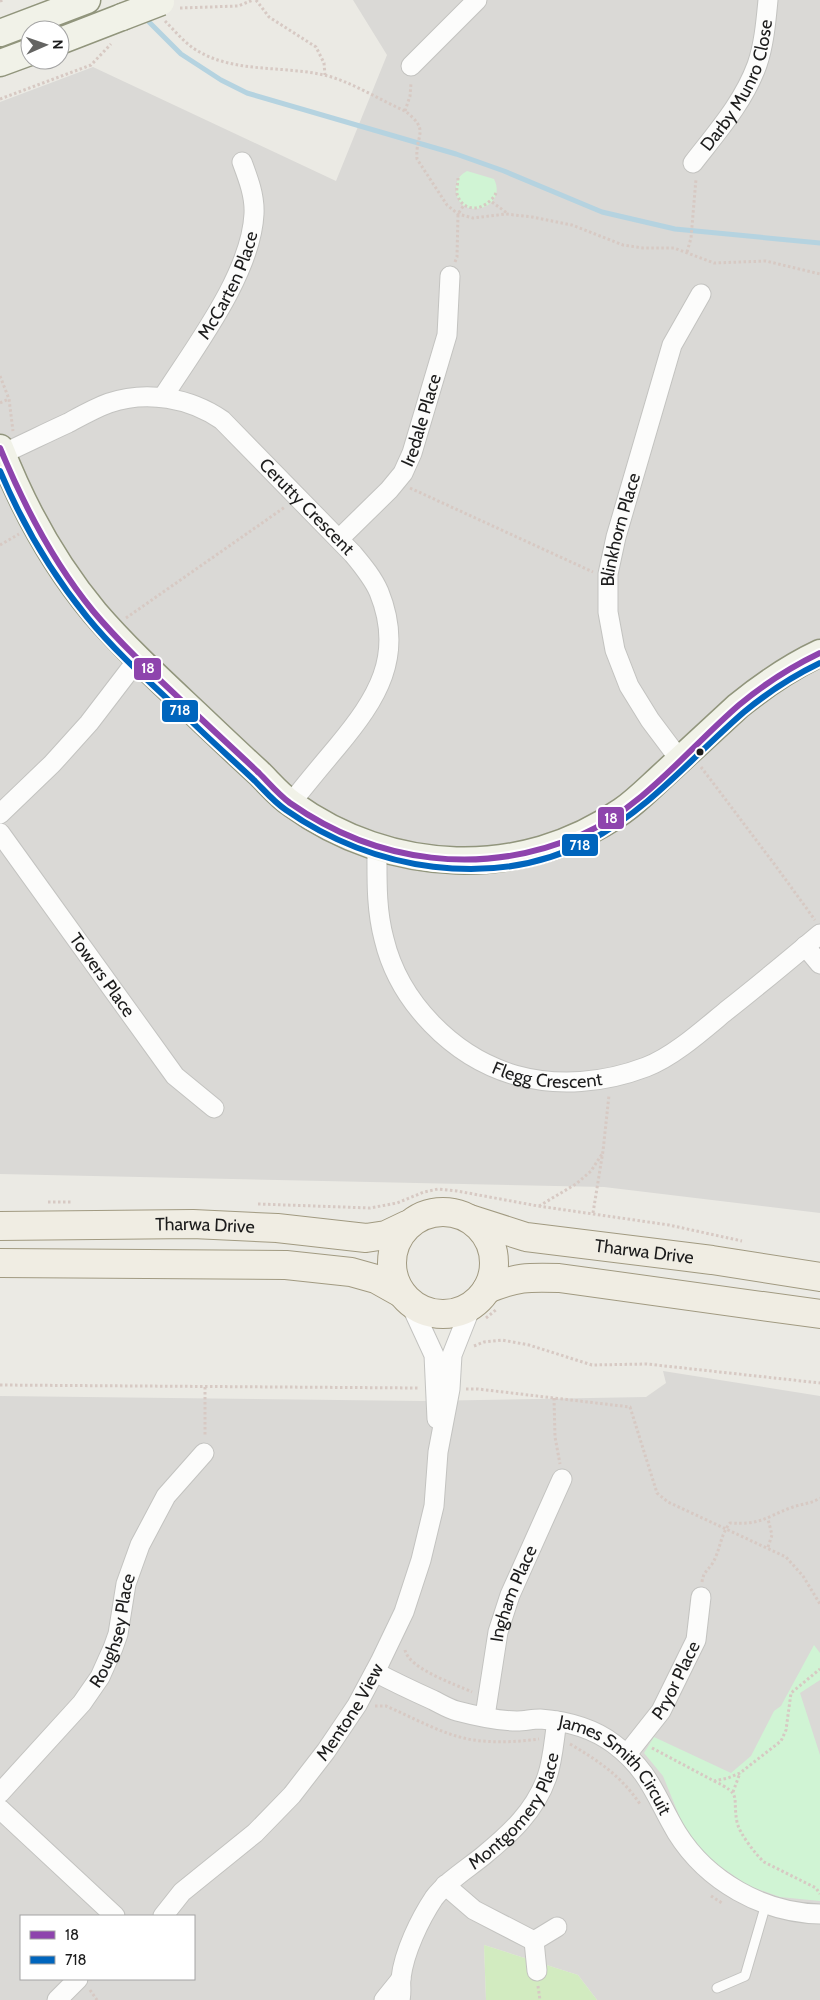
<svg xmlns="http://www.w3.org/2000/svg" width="820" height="2000" font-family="Cabin,sans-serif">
	<rect width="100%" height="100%" fill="#ebeae4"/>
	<path fill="#dad9d6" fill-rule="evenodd" d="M353 0H820V1213L604 1187 0 1174V102L93 67 336 181 387 55Z
		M663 1371 820 1396V2000H597L578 1975 484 1945 486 2000H0V1396L422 1401 646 1397 666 1383ZM21 1916H194V1979H21Z"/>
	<path fill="#d2ebc0" d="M484 1945 578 1975 597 2000H486Z"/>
	<path fill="#d0f4d4" d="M467 171 494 179C509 210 457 222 456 190 455 181 460 175 467 171Z
		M814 1645 820 1653V1680L800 1693 820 1755V1901L780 1897 749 1886 711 1860 685 1830 663 1776 644 1753 654 1737 731 1773 751 1756 774 1711 781 1706Z"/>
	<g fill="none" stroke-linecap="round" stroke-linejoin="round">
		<path stroke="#b5d3e0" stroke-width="5" d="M144 17 181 54 221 80 247 93 456 154 504 171 602 212 675 229 820 243"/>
		<defs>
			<path id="lane" d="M717 1988 745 1976 766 1904"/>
			<g id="street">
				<path d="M411 66 477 0"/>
				<path id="s1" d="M693 163C717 132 743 103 757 65 764 45 766 21 768 0"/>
				<path id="s2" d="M163 397C195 347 251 274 254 214 255 196 248 178 242 162"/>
				<path id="s3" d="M2 454C24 444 46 433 68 423 81 416 95 408 109 403 147 390 190 398 222 420L353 554C363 566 373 578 379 592 405 656 377 699 337 747 321 766 306 784 291 803"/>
				<path id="s4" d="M339 539 389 490 403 473 412 453 447 335 450 276"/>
				<path id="s5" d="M680 760 650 720 629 686 615 650 608 612V574L616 537 672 345 701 294"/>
				<path d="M0 814 52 764 89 723 138 659"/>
				<path id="s6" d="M0 833 175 1076 214 1108"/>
				<path id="s7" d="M377 849C377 879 376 909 384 939 399 1002 453 1057 515 1075 558 1087 604 1083 646 1067 673 1057 703 1030 726 1011 758 986 789 960 820 934"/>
				<path d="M805 946 820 964"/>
				<path d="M410 1303 434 1355 437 1419"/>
				<path id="s8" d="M375 1672C394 1682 413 1691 433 1700 441 1704 449 1709 457 1711 476 1716 498 1721 517 1721 525 1721 532 1719 540 1719 566 1721 593 1728 614 1744 650 1771 656 1798 677 1833 707 1881 763 1913 820 1914"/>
				<path id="s9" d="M485 1716 498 1632 510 1595 562 1479"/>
				<path id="s10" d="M627 1754 661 1711 696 1640 701 1597"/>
				<path id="s11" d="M0 1793 82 1703 100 1677 113 1648 118 1634 126 1584 140 1545 166 1496 204 1453"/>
				<path d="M0 1809 115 1916"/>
				<path d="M445 1885 474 1910 534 1941"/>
				<path id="s12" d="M163 1916 182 1892 255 1833 292 1795 326 1751 357 1705 380 1662 404 1612 421 1560 434 1506 438 1452 450 1389 452 1355 471 1307"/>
				<path d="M537 1971 534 1941 557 1927"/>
				<path d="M57 2000 78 1979"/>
				<path d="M384 2000 401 1979"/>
				<path id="s13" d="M400 2000C402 1991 400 1985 401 1978 404 1952 420 1919 434 1898 447 1881 467 1869 483 1856 510 1834 535 1811 547 1777 553 1760 554 1739 557 1721"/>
			</g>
			<path id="secondary" d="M0 33 87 0
				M60 41 122 17
				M0 63 30 52
				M0 448C23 507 55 565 95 613 126 649 161 681 196 714 217 734 238 754 260 774 270 784 280 796 292 804 390 875 522 881 622 811 635 802 647 790 659 779 685 755 712 730 738 706 764 685 790 667 820 653"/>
			<g id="primary">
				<circle cx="443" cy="1263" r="51"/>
				<path id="s14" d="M470 1219 526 1237 712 1260 820 1277"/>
				<path id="s15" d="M0 1226 193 1224 277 1228 366 1238 386 1235 407 1225"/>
				<path d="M0 1263 286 1265 351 1272 376 1279 401 1293"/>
				<path d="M487 1289C517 1277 527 1277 559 1278L820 1314"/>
			</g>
		</defs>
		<use href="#lane" stroke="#c3c3c0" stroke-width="11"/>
		<use href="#street" stroke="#c3c3c0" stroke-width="21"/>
		<use href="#secondary" stroke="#91957c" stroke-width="29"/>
		<use href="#primary" stroke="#a19a81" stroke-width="30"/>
		<path stroke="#d7c9c3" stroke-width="3" stroke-dasharray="2.5 2.5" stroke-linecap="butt" d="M256 0 269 17 316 47 324 63 325 75
			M0 1 4 0
			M180 8 238 6 253 0
			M165 21C174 30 183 41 193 48 232 74 280 65 324 75 350 81 380 100 405 111 431 131 415 134 417 159L447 205 458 214 473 218 506 214 532 217 572 225 623 245 643 248H674L714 263 766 261 820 274
			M0 99 91 65 111 44
			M405 111 410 96 411 83
			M458 178C458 183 456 190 457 194 464 216 488 209 496 193
			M492 202 507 213
			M687 252 691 238 696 179
			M455 262 457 257 458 214 464 205
			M0 376 9 399 13 431
			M0 403 9 399
			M410 488 593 572
			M0 545 19 534
			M126 618 285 507
			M701 767 775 865 815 920
			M48 1202H72
			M258 1204 370 1208 397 1203 424 1192 438 1189 457 1191 538 1206 669 1225 742 1241
			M539 1206 576 1184 591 1171 602 1154
			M593 1213 603 1151 609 1095
			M486 1318 497 1309
			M474 1346 484 1342 502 1340 529 1345 592 1365 647 1364 820 1383
			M0 1385 419 1388
			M205 1387V1436
			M466 1389H478L630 1407 657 1493 668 1502 786 1557 803 1576 820 1604
			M554 1398 555 1437 560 1464
			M768 1547 772 1535 768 1519
			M702 1582C703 1573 707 1571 712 1564 720 1552 720 1535 730 1523 759 1525 765 1518 790 1508 800 1504 811 1504 820 1498
			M405 1650C409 1669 455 1684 472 1692
			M375 1706H386C414 1718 443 1735 473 1740 495 1743 518 1742 539 1739
			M570 1744C599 1761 621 1776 640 1804
			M652 1748 714 1781 728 1778 740 1773 781 1741 786 1730 791 1693 820 1669
			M714 1781C743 1795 732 1796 737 1822 739 1833 756 1855 764 1862L816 1888 820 1894
			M733 1792 740 1773
			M711 1896 722 1903
			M538 1986 540 2000
			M90 1990 97 2000"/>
		<use href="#lane" stroke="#fcfcfb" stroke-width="9"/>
		<use href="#street" stroke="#fcfcfb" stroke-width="19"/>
		<use href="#secondary" stroke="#f1f2e8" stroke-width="26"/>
		<use href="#primary" stroke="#f0ede3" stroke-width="28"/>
		<defs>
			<path id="secondary-bridge" d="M122 17 161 2"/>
		</defs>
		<use href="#secondary-bridge" stroke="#91957c" stroke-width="29" stroke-linecap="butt"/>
		<use href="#secondary-bridge" stroke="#f1f2e8" stroke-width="26"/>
		<defs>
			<path id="bus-1" d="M0 448C24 506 53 562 93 611 124 648 161 681 196 714 217 734 238 753 259 773 269 783 278 794 290 803 377 864 483 877 581 835 644 807 688 749 739 705 763 685 791 667 820 653"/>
			<path id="bus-2" d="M0 471C22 523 51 573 87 617 117 654 154 686 189 719 210 740 233 760 255 781 265 791 274 802 286 810 372 870 492 891 589 841 650 809 693 756 744 712 767 693 793 676 820 663"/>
		</defs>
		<use href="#bus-1" stroke="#fff" stroke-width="10"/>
		<use href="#bus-2" stroke="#fff" stroke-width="10"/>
		<use href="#bus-1" stroke="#8e44ad" stroke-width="6"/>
		<use href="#bus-2" stroke="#0065bd" stroke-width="6"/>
	</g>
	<circle fill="#1c1c1c" stroke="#fff" stroke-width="2" cx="700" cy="752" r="4.5"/>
	<g text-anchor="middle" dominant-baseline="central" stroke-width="5" stroke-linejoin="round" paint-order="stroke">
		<g font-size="18" fill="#1c1c1c" stroke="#fff">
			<text stroke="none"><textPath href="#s1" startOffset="91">Darby Munro Close</textPath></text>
			<text stroke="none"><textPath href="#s2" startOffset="130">McCarten Place</textPath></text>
			<text stroke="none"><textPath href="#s4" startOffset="148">Iredale Place</textPath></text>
			<text stroke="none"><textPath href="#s3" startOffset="358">Cerutty Crescent</textPath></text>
			<text stroke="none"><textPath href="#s5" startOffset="251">Blinkhorn Place</textPath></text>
			<text stroke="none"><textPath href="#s6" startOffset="175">Towers Place</textPath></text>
			<text stroke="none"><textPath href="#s7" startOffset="320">Flegg Crescent</textPath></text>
			<text stroke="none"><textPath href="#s15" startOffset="205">Tharwa Drive</textPath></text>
			<text stroke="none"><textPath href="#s14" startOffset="178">Tharwa Drive</textPath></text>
			<text stroke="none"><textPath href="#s9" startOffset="126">Ingham Place</textPath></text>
			<text stroke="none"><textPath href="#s11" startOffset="202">Roughsey Place</textPath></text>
			<text stroke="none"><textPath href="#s10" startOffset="89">Pryor Place</textPath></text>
			<text stroke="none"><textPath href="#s12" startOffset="279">Mentone View</textPath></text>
			<text stroke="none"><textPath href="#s8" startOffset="268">James Smith Circuit</textPath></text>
			<text stroke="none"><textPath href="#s13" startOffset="230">Montgomery Place</textPath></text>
		</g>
	</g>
	<g stroke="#fff" stroke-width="2">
		<rect x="133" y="657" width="29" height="24" rx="5" fill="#8e44ad"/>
		<rect x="161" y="699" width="38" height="24" rx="5" fill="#0065bd"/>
		<rect x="597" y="806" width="28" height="24" rx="5" fill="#8e44ad"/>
		<rect x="561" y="833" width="38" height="24" rx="5" fill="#0065bd"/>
	</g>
	<g font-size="14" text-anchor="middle" font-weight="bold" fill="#fff">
		<text x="148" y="673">18</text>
		<text x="180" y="715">718</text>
		<text x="611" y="823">18</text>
		<text x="580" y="850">718</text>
	</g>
	<rect x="20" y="1915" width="175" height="65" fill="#ffffff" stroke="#a4a4a4"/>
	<rect x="30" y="1931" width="25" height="8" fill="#8e44ad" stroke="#a4a4a4"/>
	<text x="65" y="1940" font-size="15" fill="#1c1c1c">18</text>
	<rect x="30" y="1956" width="25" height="8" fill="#0065bd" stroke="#a4a4a4"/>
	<text x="65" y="1965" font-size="15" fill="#1c1c1c">718</text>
	<g transform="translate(45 45) rotate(88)"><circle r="24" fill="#ffffff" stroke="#a4a4a4"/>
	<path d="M0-4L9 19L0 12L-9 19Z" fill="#646462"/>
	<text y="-8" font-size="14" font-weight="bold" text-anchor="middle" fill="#1c1c1c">N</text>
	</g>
</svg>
